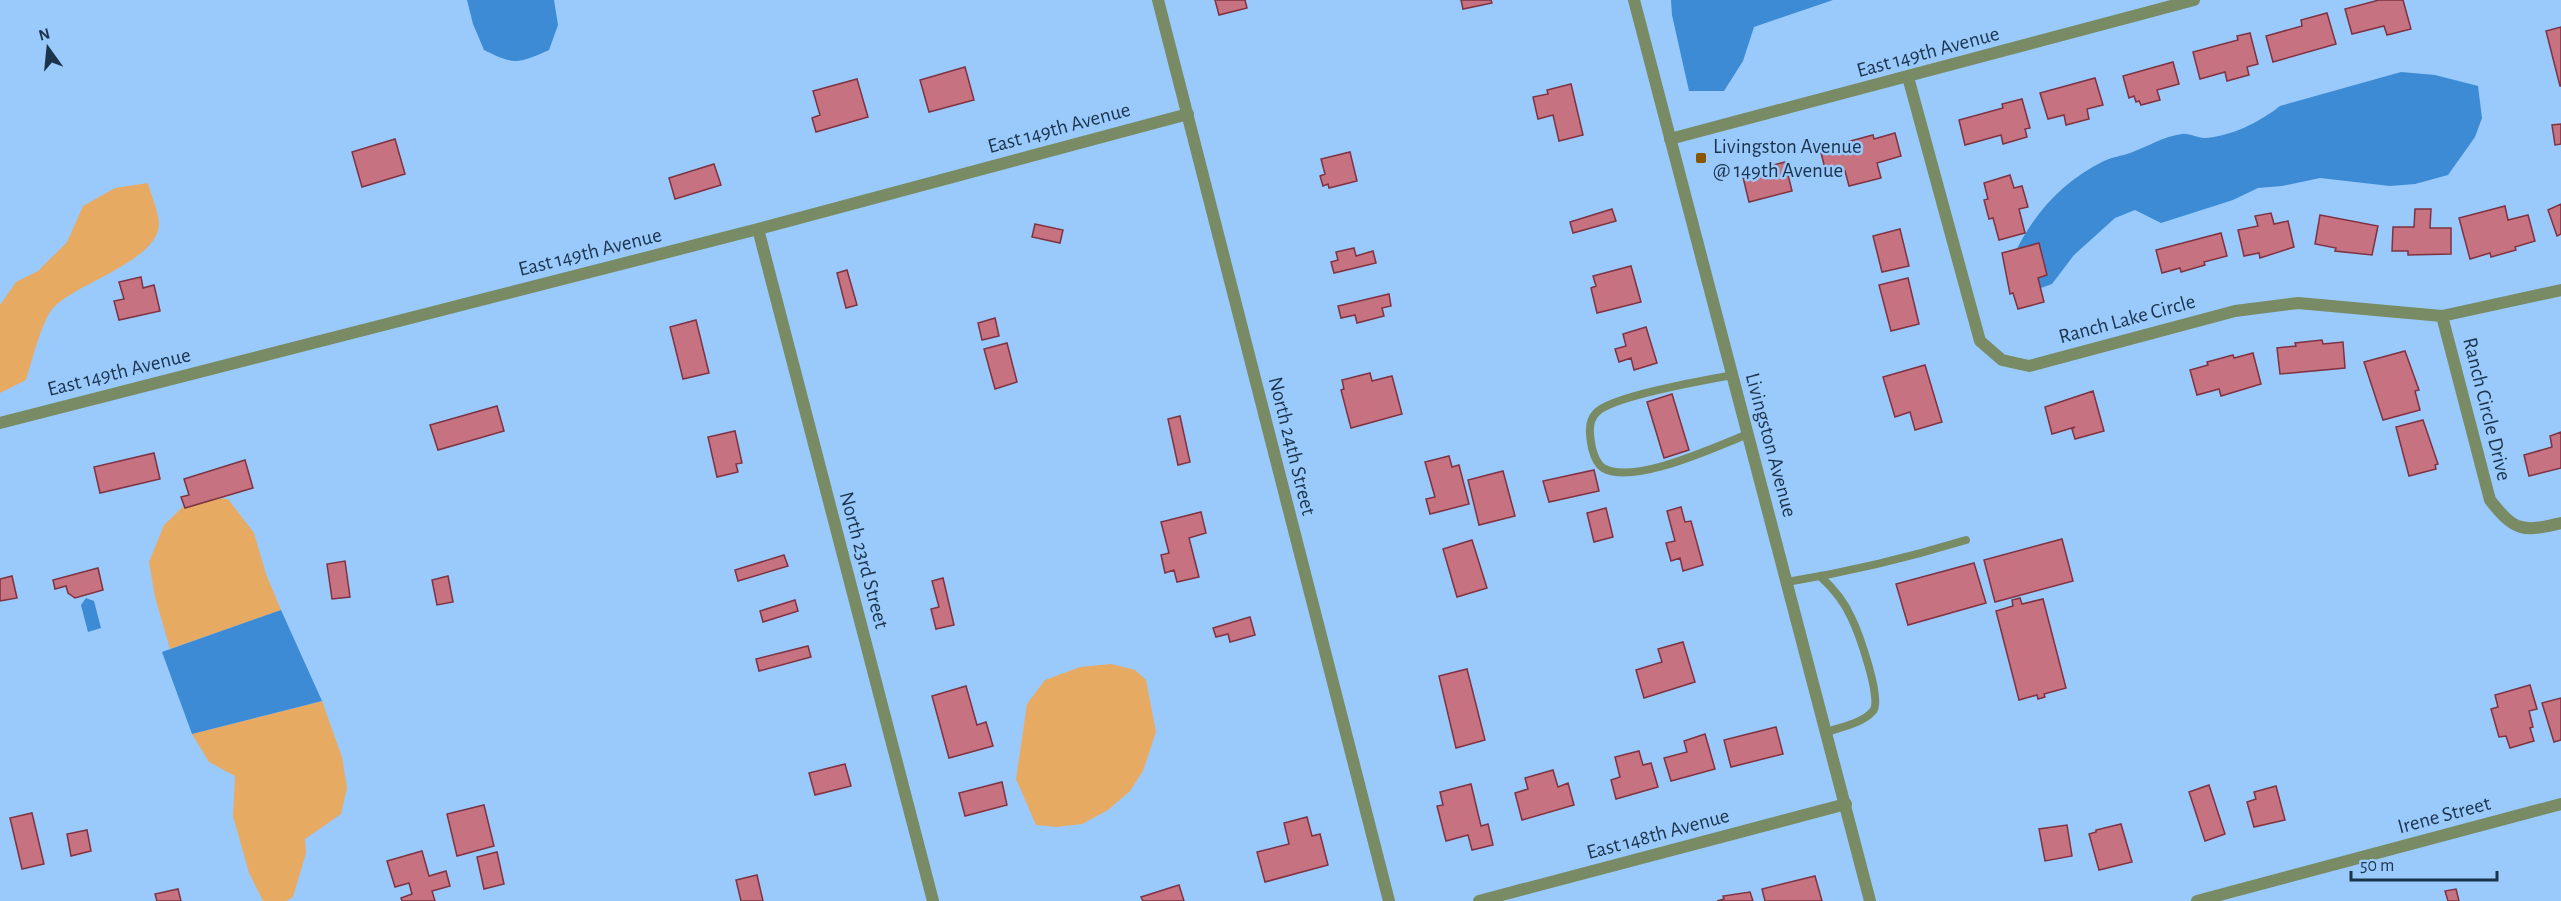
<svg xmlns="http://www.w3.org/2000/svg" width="2561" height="901" font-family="'Alegreya Sans',sans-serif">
	<rect width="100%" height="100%" fill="#9acafb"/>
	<path fill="#e6aa63" d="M148 183C151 195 158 211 159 223 160 260 77 283 54 307 43 317 31 364 26 380L0 393V305L16 282 38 271 67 242 83 206 115 188Z
		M194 496 228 499 254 533 266 574 281 610 170 649 155 597 149 562 164 525Z
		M1111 664 1135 670 1146 680 1156 732 1143 771 1130 791 1108 810 1082 824 1056 827 1036 825 1016 779 1027 704 1045 680 1080 667Z
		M322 701 342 757 347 788 341 814 305 839 306 853 293 897 286 901H263L249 873 233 816 235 776 209 762 192 734Z"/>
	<path fill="#3c8bd4" d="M467 0H554L558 25 549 50C518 64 514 65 484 50L473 24Z
		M1671 0H1833L1754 27 1743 61 1724 91H1689L1672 15Z
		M2401 72 2435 75 2478 86 2482 118 2475 137 2448 175 2415 184 2390 186 2320 178 2282 186 2258 188 2233 200 2161 223 2135 210 2115 218 2074 255 2052 284 2027 293 2008 268C2027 222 2058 183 2104 161 2112 157 2122 156 2130 153 2147 147 2164 136 2182 134 2189 133 2197 138 2204 138 2230 137 2260 122 2280 106Z
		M86 598 94 601 101 628 88 632 81 605Z
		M281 610 322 701 192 734 162 652Z"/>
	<path fill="#c67280" stroke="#7e3242" stroke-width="1.5" d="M1215 0H1245L1247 8 1219 15Z
		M1461 0H1491L1492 3 1463 9Z
		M2379 0H2403L2411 29 2387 35 2384 26 2352 34 2345 9Z
		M2327 13 2336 44 2273 62 2266 36 2302 26 2301 20Z
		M2561 27V86H2560L2546 31Z
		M2250 33 2258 64 2247 67 2249 75 2227 81 2225 72 2200 79 2193 52 2238 40 2237 36Z
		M2173 62 2179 84 2157 90 2160 100 2141 105 2139 101 2136 102 2134 96 2129 98 2123 76Z
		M965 67 974 100 929 112 920 80Z
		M2095 78 2103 105 2087 109 2089 119 2066 125 2064 115 2048 119 2040 93Z
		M857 79 868 117 816 132 812 118 820 115 813 91Z
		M1571 84 1583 135 1559 141 1553 115 1538 119 1533 97 1548 94 1547 90Z
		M2022 99 2030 128 2025 129 2027 137 2003 144 2001 135 1965 145 1959 120 2003 108 2002 104Z
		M2561 124V144L2555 145 2552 125Z
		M1895 133 1901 156 1877 163 1881 178 1849 186 1845 171 1827 176 1821 153 1840 148 1839 144 1873 135 1874 139Z
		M395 139 405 174 362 187 352 152Z
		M1350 152 1357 181 1329 188 1328 184 1323 186 1320 176 1325 174 1321 159Z
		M1785 162 1792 191 1749 202 1742 173Z
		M714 164 721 185 675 199 669 178Z
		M2010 175 2014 188 2022 186 2028 207 2019 209 2025 233 1999 240 1993 218 1989 219 1984 200 1988 199 1984 183Z
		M2561 204V234L2557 236 2548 210Z
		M2505 206 2508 220 2528 215 2535 241 2515 247 2516 250 2491 257 2490 253 2470 259 2459 218Z
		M1612 209 1616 221 1573 233 1570 222Z
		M2415 209H2431L2430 228H2451V254L2408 255V251H2392L2393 227H2414Z
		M2271 213 2274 224 2288 221 2294 247 2260 258 2259 253 2244 256 2238 230 2258 226 2255 216Z
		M2320 215 2378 226 2372 255 2335 251 2336 248 2315 244Z
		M1035 224 1063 230 1060 243 1032 237Z
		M1900 229 1909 266 1882 272 1873 236Z
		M2221 233 2227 256 2204 262 2205 265 2181 272 2180 268 2162 273 2156 250Z
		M2039 243 2047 275 2038 278 2044 302 2018 309 2013 293 2010 294 2002 253Z
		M1354 248 1356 256 1373 251 1376 263 1334 273 1331 262 1338 260 1336 252Z
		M1631 266 1641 302 1597 313 1591 288 1596 286 1593 276Z
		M847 270 857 305 846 308 837 273Z
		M141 277 143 288 154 285 160 311 119 320 114 301 124 299 119 282Z
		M1908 278 1919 324 1891 331 1879 285Z
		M1389 294 1391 306 1382 308 1384 316 1357 323 1355 315 1341 318 1338 306Z
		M995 318 999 336 982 340 978 323Z
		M696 320 709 373 683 379 670 327Z
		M1646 327 1657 363 1634 370 1631 358 1619 362 1615 349 1626 346 1623 334Z
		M2322 340 2323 344 2343 342 2345 368 2280 374 2277 348 2296 346 2295 343Z
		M1007 343 1017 382 995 389 984 349Z
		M2405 351 2419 390 2415 391 2420 410 2383 420 2364 362Z
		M2253 353 2261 384 2221 396 2219 389 2197 395 2190 370 2208 365 2207 362 2233 355 2234 358Z
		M1925 365 1942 422 1915 430 1910 412 1895 417 1883 377Z
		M1370 373 1372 381 1392 376 1402 414 1351 428 1341 390 1344 389 1342 380Z
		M2093 391 2104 431 2075 439 2072 429 2075 427 2052 434 2045 407Z
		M1672 394 1689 450 1664 458 1647 402Z
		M497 406 504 431 438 450 430 425Z
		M1180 416 1190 462 1178 465 1168 419Z
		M2423 420 2438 464 2435 465 2436 469 2409 476 2396 427Z
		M735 431 742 463 736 464 738 472 717 477 708 437Z
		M2561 432V468L2529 476 2524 455 2552 447 2550 436Z
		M154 453 160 479 100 493 94 467Z
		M1449 456 1452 467 1459 465 1469 504 1430 514 1426 499 1435 497 1425 462Z
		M245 460 253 488 185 508 181 497 189 495 184 479Z
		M1594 470 1599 491 1549 502 1543 481Z
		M1503 471 1515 516 1479 525 1468 480Z
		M1681 507 1685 522 1691 521 1703 565 1683 571 1680 558 1671 561 1666 543 1675 541 1667 511Z
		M1606 508 1613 537 1594 542 1587 513Z
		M1201 512 1206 533 1189 538 1199 577 1177 582 1174 570 1165 573 1161 555 1169 553 1161 522Z
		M2062 539 2073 581 1995 602 1984 560Z
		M1472 540 1487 588 1457 597 1443 549Z
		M784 555 788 566 738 581 735 570Z
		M345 561 350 597 332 599 327 564Z
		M1974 563 1986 603 1908 625 1896 584Z
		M98 568 103 590 75 598 68 593 66 586 55 589 53 580Z
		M12 576 17 598 0 601V579Z
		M448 576 453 602 437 605 432 580Z
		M943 578 954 625 936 629 931 609 939 607 932 581Z
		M2020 598 2022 604 2043 599 2066 688 2044 694 2045 697 2038 699 2037 695 2019 700 1996 611 2013 606 2012 600Z
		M795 600 798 611 763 622 760 611Z
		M1250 617 1255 635 1230 642 1228 634 1216 637 1213 628Z
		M1683 642 1695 682 1644 698 1636 670 1662 662 1658 649Z
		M808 646 811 657 759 671 756 659Z
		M1467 669 1485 740 1456 748 1439 676Z
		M2530 685 2537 709 2529 711 2533 727 2530 728 2534 741 2510 748 2506 736 2499 737 2491 709 2498 707 2495 695Z
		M966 686 977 725 986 722 993 746 949 758 932 696Z
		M2561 698V740L2554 742 2542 703Z
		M1776 727 1783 754 1731 767 1724 740Z
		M1705 734 1715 769 1671 781 1664 758 1687 752 1684 741Z
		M1639 751 1643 765 1651 763 1658 787 1616 799 1611 780 1620 777 1615 757Z
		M845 764 851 786 815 795 809 773Z
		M1553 770 1558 787 1568 783 1574 805 1522 820 1515 793 1528 789 1525 778Z
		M1002 782 1007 805 965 816 959 793Z
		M1471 784 1481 826 1488 824 1493 845 1472 850 1468 835 1446 841 1437 806 1443 805 1440 792Z
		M2209 785 2225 834 2205 841 2189 792Z
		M2276 786 2285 820 2254 827 2247 802 2256 799 2254 792Z
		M484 805 494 846 457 856 447 814Z
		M32 813 44 864 22 869 10 818Z
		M1307 817 1312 836 1320 834 1328 865 1265 882 1257 852 1289 844 1284 823Z
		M2121 824 2132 862 2099 870 2089 834 2096 832V830Z
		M2067 825 2072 856 2045 861 2039 829Z
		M87 830 91 851 71 856 67 834Z
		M422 851 429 876 446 871 450 886 432 891 435 901H402L401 898 412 894 409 883 395 887 387 861Z
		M497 852 504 884 484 889 477 857Z
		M757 875 763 901H741L736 880Z
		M1815 876 1822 901H1765L1762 889Z
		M1179 885 1184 901H1143L1141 897Z
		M178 889 181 901H157L155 894Z
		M2456 889 2459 901H2448L2445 891Z
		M1750 892 1753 901H1717L1724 899 1723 896Z"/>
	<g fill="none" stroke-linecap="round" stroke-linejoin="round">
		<path stroke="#788b64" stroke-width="8" d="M1733 375C1706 380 1611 396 1596 413 1587 422 1590 438 1592 448 1594 456 1597 464 1603 468 1633 486 1717 446 1748 434
			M1820 576C1833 588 1844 601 1851 617 1858 631 1883 700 1873 711 1863 723 1841 727 1827 732
			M1787 582C1848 572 1907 558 1966 540"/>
		<path stroke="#788b64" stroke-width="12" d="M1158 0 1389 901
			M1908 77 1980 341 2002 360 2029 366 2235 311 2298 303 2442 316 2561 290
			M1670 139 2194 0
			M758 229 933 901
			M2442 316 2490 500C2515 532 2523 532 2561 523
			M0 423 758 229 1188 114
			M1479 901 1846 804
			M2197 901 2561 804"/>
		<path stroke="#788b64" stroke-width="12" d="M1634 0 1870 901"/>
	</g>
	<rect fill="#8a5602" stroke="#9acafb" stroke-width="2" x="1695" y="152" width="12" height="12" rx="3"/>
	<g text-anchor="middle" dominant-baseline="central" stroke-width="5" stroke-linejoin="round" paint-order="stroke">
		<g font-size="21" fill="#1b344c" stroke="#9acafb">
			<text transform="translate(1928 52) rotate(-15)">East 149th Avenue</text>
			<text transform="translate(1059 128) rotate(-15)">East 149th Avenue</text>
			<text transform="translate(590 252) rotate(-14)">East 149th Avenue</text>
			<text transform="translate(2127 319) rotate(-15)">Ranch Lake Circle</text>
			<text transform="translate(119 372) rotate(-14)">East 149th Avenue</text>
			<text transform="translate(2487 409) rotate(76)">Ranch Circle Drive</text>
			<text transform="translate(1771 445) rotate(75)">Livingston Avenue</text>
			<text transform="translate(1292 446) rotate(76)">North 24th Street</text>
			<text transform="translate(864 560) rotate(75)">North 23rd Street</text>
			<text transform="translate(2444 815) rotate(-15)">Irene Street</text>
			<text transform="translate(1658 834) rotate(-15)">East 148th Avenue</text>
		</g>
		<g font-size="21" fill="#1b344c" stroke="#9acafb" text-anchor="start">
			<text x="1713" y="146">Livingston Avenue<tspan x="1713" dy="24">@ 149th Avenue</tspan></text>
		</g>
	</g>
	<g transform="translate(48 48) rotate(345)" stroke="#9acafb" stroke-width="4.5" paint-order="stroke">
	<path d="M0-4.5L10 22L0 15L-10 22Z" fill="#1b344c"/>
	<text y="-9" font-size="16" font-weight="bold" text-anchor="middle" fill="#1b344c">N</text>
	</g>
	<path d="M2351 871v9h146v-9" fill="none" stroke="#1b344c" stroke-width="3"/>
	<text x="2360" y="871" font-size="18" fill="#1b344c" stroke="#9acafb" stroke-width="4.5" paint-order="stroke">50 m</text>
</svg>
